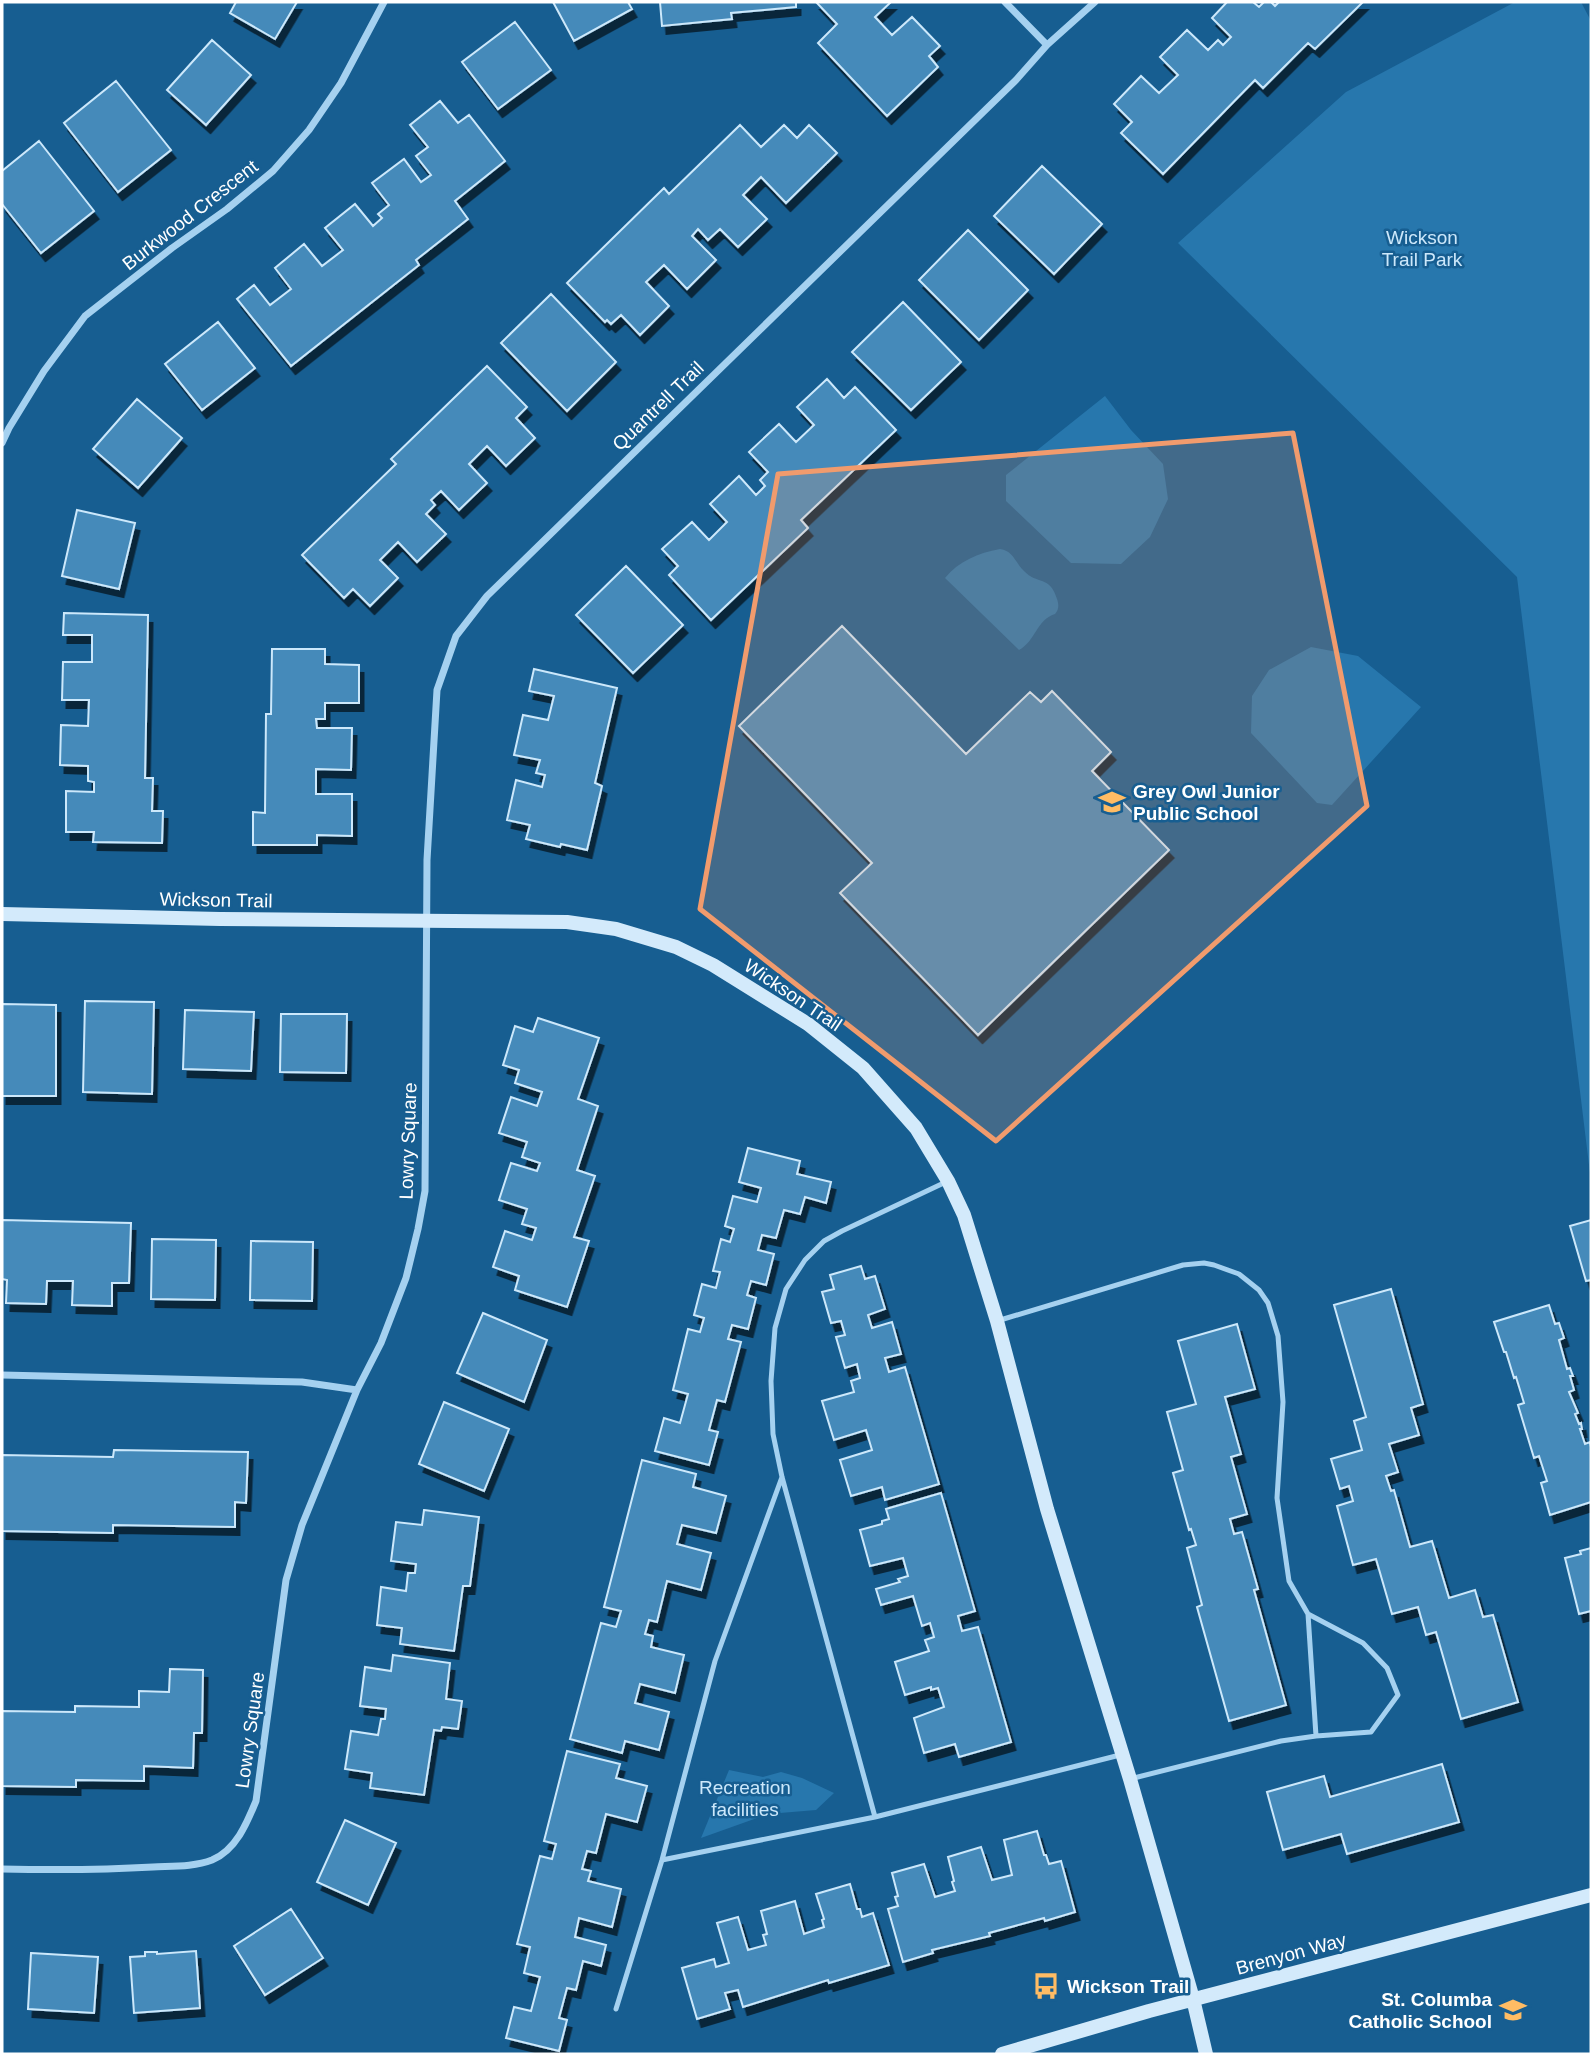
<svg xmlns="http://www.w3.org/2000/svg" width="1593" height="2056" font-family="Arial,sans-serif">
	<defs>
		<filter id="shadow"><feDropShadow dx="4.5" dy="8" stdDeviation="0" flood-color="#0009"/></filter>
	</defs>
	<rect width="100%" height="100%" fill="#175e91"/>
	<path fill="#2777ad" d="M1515 2H1581L1591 21V1173H1590L1517 577 1178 243 1346 92Z
		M1105 396 1131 430 1163 464 1168 499 1150 537 1121 564 1071 563 1006 501V475Z
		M1000 549C1014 551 1015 563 1024 571 1037 585 1050 575 1057 599 1059 605 1059 609 1055 614 1036 620 1036 641 1019 650L945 578C959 561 978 553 1000 549Z
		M1311 647 1358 656 1421 707 1332 805 1317 803 1251 733 1252 696 1269 670Z
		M729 1770 763 1777 781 1772 802 1778 834 1793 816 1810 768 1814 701 1838Z"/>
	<path fill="#448aba" stroke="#cce8fb" stroke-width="2" filter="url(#shadow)" d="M236 2H297L275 39 230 13Z
		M553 2H628L632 9 574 41Z
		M660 2H796V7L731 13 732 19 662 26Z
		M816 2H891L875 17 892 35 912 17 940 46 929 56 938 67 887 116 818 43 837 24Z
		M1227 2H1253L1259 7 1264 2H1271L1275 6 1279 2H1363L1315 49 1308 43 1263 88 1255 80 1163 174 1121 133 1132 122 1114 104 1141 76 1159 93 1178 75 1160 57 1187 30 1208 50 1218 40 1223 45 1231 37 1212 18Z
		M515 22 551 70 498 109 462 62Z
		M212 40 251 75 206 125 167 90Z
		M116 81 171 150 118 192 64 123Z
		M440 101 458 123 469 115 505 161 455 201 468 219 416 260 419 265 291 366 237 299 254 285 270 305 291 289 275 268 304 244 322 266 343 250 325 228 355 204 373 226 382 218 378 214 389 205 372 183 404 159 421 182 431 175 416 156 428 147 410 125Z
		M740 125 761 147 784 125 797 138 809 125 837 153 786 203 761 177 743 195 767 219 738 247 720 229 708 240 698 229 692 236 716 260 687 289 664 265 646 282 669 306 640 335 621 315 611 324 607 320 605 322 567 283 664 188 669 194Z
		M39 141 94 211 41 253 2 204V171Z
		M1042 166 1102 224 1054 274 994 216Z
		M968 230 1028 290 979 340 919 280Z
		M551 294 616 362 567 411 501 343Z
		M903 302 961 362 911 410 852 352Z
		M218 322 255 368 202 410 165 364Z
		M487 366 527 407 516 418 535 438 506 466 487 446 469 464 487 483 459 510 441 491 431 500 435 505 426 514 446 534 417 562 398 542 380 560 398 578 370 606 353 589 344 598 302 555 396 464 391 459Z
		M827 379 844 398 855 387 896 430 801 520 808 528 711 620 669 575 678 566 662 549 692 522 709 540 727 522 710 504 739 476 756 495 765 486 760 480 768 472 749 452 779 424 796 442 814 425 797 407Z
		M137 399 182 438 138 488 93 449Z
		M77 510 135 523 119 589 62 576Z
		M626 566 683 625 633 673 576 615Z
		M64 613 148 615 145 778H153L152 811H163L162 843 93 842 94 832H66V791L94 792V782L88 781V766L60 765 61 725 88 726 89 700H62L63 662H92V635H63Z
		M842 626 966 754 1030 692 1041 702 1052 691 1111 752 1092 771 1169 850 978 1035 840 893 872 863 739 726Z
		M272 649H325V664L359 665V703H325V719H316L317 728H352L351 770 316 769V794H352V836L317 835V845H253V812L265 813 266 714H271Z
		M534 669 617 688 595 783 602 786 587 850 561 844 560 847 526 839 530 825 507 820 516 780 542 787 545 775 536 773 540 760 514 755 523 715 548 720 554 696 529 691Z
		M85 1001 154 1002 152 1094 83 1092Z
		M2 1004 56 1005V1096H2Z
		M185 1010 254 1012 251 1071 183 1069Z
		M281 1014H347L346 1073 280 1072Z
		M538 1018 599 1038 578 1099 598 1106 577 1170 595 1176 574 1237 589 1241 567 1307 515 1290 519 1276 493 1267 505 1231 532 1240 536 1228 522 1224 527 1209 499 1200 511 1163 537 1171 540 1163 522 1157 527 1142 499 1133 511 1097 537 1106 542 1092 515 1083 519 1070 503 1065 515 1026 533 1032Z
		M748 1148 800 1161 797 1174 831 1182 826 1203 805 1197 800 1214 784 1210 776 1238 762 1235 758 1250 774 1254 766 1285 751 1281 747 1295 756 1298 748 1329 732 1325 728 1339 741 1342 725 1402 717 1400 709 1430 718 1432 709 1465 655 1451 664 1418 680 1423 688 1394 673 1390 688 1329 700 1332 704 1318 694 1315 702 1284 716 1288 720 1272 713 1271 721 1239 730 1242 734 1229 725 1226 733 1196 757 1202 761 1188 739 1182Z
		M2 1220 131 1223 129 1283H112V1306L72 1305 73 1281H47L46 1304 6 1303 7 1280 2 1279Z
		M1591 1220V1280L1586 1281 1570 1226Z
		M152 1239 216 1240 215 1300 151 1299Z
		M251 1241 313 1242 312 1301 250 1300Z
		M861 1266 865 1279 875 1276 885 1309 868 1315 872 1328 892 1322 901 1354 885 1358 889 1372 905 1367 939 1484 885 1500 882 1487 851 1496 840 1460 872 1450 866 1430 834 1440 822 1401 854 1392 851 1381 860 1378 857 1364 845 1368 836 1337 845 1335 841 1321 831 1323 822 1292 834 1289 830 1275Z
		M1391 1289 1423 1404 1411 1408 1419 1435 1389 1444 1398 1472 1386 1476 1391 1491 1394 1490 1410 1547 1432 1541 1449 1598 1475 1590 1483 1617 1493 1615 1518 1702 1461 1719 1436 1632 1426 1635 1418 1607 1392 1614 1376 1559 1353 1565 1337 1506 1353 1501 1349 1486 1340 1489 1331 1459 1362 1450 1354 1421 1366 1417 1334 1305Z
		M1549 1305 1555 1324 1559 1323 1564 1338 1559 1340 1567 1369 1570 1368 1573 1376H1570L1574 1390 1569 1392 1578 1413 1575 1414 1579 1424 1581 1423 1582 1429H1580L1585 1444 1590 1442 1591 1447V1502L1550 1515 1541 1483 1547 1481 1539 1456 1534 1458 1518 1405 1524 1403 1516 1377 1514 1378 1506 1352H1504L1494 1322Z
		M483 1313 547 1340 524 1402 457 1373Z
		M1237 1324 1255 1389 1225 1397 1241 1454 1231 1457 1247 1514 1230 1519 1234 1534 1242 1532 1258 1589 1254 1590 1286 1705 1229 1721 1197 1607 1202 1605 1187 1548 1196 1545 1191 1529 1189 1530 1173 1473 1183 1470 1167 1412 1196 1404 1178 1341Z
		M444 1402 509 1429 484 1491 419 1464Z
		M114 1450 248 1452 246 1503 235 1502V1527L113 1525V1533L2 1531V1455L113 1457Z
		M642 1460 696 1474 693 1487 726 1496 716 1533 682 1525 677 1544 711 1553 701 1590 667 1581 657 1622 649 1620 645 1634 653 1636 651 1647 684 1655 675 1693 640 1684 635 1703 669 1712 659 1750 625 1741 622 1753 570 1739 601 1623 616 1627 621 1611 604 1607Z
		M941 1493 975 1611 958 1616 962 1631 978 1627 1011 1742 959 1757 955 1744 924 1753 914 1718 944 1707 938 1688 931 1690V1687L905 1695 895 1662 929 1651 925 1640 934 1637 930 1623 922 1626 913 1596 881 1605 876 1589 900 1582 898 1579 908 1576 903 1558 870 1566 860 1530 882 1524V1521L889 1519 886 1509Z
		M424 1510 479 1517 470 1586H463L454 1651 400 1644 402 1628 377 1625 381 1587 406 1591 408 1573H415L416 1564 391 1561 396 1522 422 1525Z
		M1591 1548V1611L1579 1614 1565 1558 1581 1554 1580 1551Z
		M393 1655 450 1663 446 1699 462 1701 458 1729 442 1727 441 1731 434 1730 424 1795 370 1788 372 1773 345 1769 351 1731 378 1735 381 1719H385L386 1709 360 1706 365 1667 391 1671Z
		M170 1669 203 1670 202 1733H194L193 1768 144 1766V1781L76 1780V1787L2 1786V1711L75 1712V1706L139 1707V1691L169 1692Z
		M567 1751 620 1764 616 1778 647 1786 637 1822 606 1814 596 1853 587 1851 582 1869 591 1871 588 1881 621 1889 612 1927 579 1918 575 1937 606 1945 601 1966 583 1961 576 1990 567 1988 559 2018 567 2020 559 2051 506 2038 514 2007 531 2011 540 1977 524 1973 530 1947 517 1944 540 1856 552 1859 556 1844 544 1841Z
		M1442 1764 1459 1822 1347 1854 1341 1834 1283 1850 1267 1792 1324 1776 1330 1797Z
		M345 1820 396 1843 368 1905 317 1882Z
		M1037 1831 1044 1855H1046L1049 1864 1061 1861 1075 1912 1045 1921 1044 1918 989 1933 990 1936 932 1950 933 1953 903 1962 888 1909 898 1906 895 1897 898 1896 892 1873 924 1864 935 1897 955 1891 952 1882 954 1881 948 1857 981 1847 992 1880 1012 1875 1004 1840Z
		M850 1884 857 1909H860L862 1917 873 1913 889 1965 829 1983 828 1980 743 2007 738 1990 725 1993 730 2009 697 2019 682 1968 714 1959 716 1967 729 1963 717 1923 738 1917 748 1950 766 1945 763 1935 767 1934 761 1911 795 1901 804 1934 824 1927 822 1920 824 1919 816 1894Z
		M291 1909 323 1958 265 1995 234 1946Z
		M196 1951 200 2008 134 2013 130 1957 145 1956V1952H157V1954Z
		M31 1953 98 1957 94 2013 28 2009Z"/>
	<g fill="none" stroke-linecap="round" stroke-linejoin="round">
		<path stroke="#a5d1f0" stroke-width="5" d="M997 1321 1183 1265 1204 1263 1214 1265 1239 1274 1259 1290 1268 1303 1278 1336 1283 1402 1277 1498 1289 1581 1308 1614 1316 1736 1281 1741 1130 1779
			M1308 1614 1363 1643 1387 1668 1398 1695 1371 1732 1316 1736
			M875 1817 782 1477 773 1434 771 1381 775 1328 786 1289 805 1260 824 1241 842 1231 948 1181
			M662 1860 875 1817 1120 1755
			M616 2009 662 1860 715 1661 782 1477"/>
		<path stroke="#a5d1f0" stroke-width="7" d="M1005 2 1047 45
			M2 443 9 428 44 371 85 316 172 248 227 209 273 171 309 130 341 83 384 2
			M2 1375 302 1382 357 1390
			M2 1869C52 1870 102 1870 153 1867 172 1866 194 1867 212 1860 236 1850 247 1823 256 1801L286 1580 302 1525 357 1390 381 1343 406 1278 418 1229 425 1191 427 860 437 690 456 636 487 596 1016 80 1047 45 1095 2"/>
		<path stroke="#d3eafb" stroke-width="14" d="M2 914 220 919 567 922 616 929 676 947 713 965 808 1024 863 1068 916 1128 948 1181 964 1215 997 1321 1047 1509 1130 1779 1193 1999 1206 2054
			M1002 2054 1149 2011 1591 1895"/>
	</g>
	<path fill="#f19b6d" fill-opacity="0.2" stroke="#f19b6d" stroke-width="5" stroke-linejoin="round" d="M1293 433 1367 806 996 1141 700 909 778 474Z"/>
	<defs>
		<symbol id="school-bare" viewBox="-9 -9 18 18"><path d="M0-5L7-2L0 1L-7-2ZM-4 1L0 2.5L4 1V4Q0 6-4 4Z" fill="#ffbc64" stroke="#175e91" stroke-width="2.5" paint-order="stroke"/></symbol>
		<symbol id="bus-bare" viewBox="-9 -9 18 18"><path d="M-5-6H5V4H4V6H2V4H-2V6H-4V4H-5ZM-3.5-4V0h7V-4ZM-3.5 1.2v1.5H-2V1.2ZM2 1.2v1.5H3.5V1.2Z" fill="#ffbc64" stroke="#175e91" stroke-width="2.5" paint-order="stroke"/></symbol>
	</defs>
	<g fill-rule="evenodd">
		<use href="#school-bare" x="1093" y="783" width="38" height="38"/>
		<use href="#bus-bare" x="1027" y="1967" width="38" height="38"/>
		<use href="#school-bare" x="1494" y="1991" width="38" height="38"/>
	</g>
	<g text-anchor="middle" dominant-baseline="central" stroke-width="5" stroke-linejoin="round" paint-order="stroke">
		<g font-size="19" fill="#fff" stroke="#175e91">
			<text transform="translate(190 215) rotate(-38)">Burkwood Crescent</text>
			<text transform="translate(658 406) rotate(-44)">Quantrell Trail</text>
			<text transform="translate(216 900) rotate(1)">Wickson Trail</text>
			<text transform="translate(793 995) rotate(34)">Wickson Trail</text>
			<text transform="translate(408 1141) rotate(-88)">Lowry Square</text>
			<text transform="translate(250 1730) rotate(-82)">Lowry Square</text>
			<text transform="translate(1291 1954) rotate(-15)">Brenyon Way</text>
		</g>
		<g font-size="19" fill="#cce8fb" stroke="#175e91">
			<text x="1422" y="237">Wickson<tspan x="1422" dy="22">Trail Park</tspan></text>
			<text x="745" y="1787">Recreation<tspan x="745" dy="22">facilities</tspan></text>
		</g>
		<g font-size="19" font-weight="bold" fill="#fff" stroke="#175e91" text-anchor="start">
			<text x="1133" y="791">Grey Owl Junior<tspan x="1133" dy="22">Public School</tspan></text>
			<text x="1067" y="1986">Wickson Trail</text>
			<text x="1492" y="1999" text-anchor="end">St. Columba<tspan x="1492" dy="22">Catholic School</tspan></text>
		</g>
	</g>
	<rect width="1593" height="2056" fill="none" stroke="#ffffff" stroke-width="7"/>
</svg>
